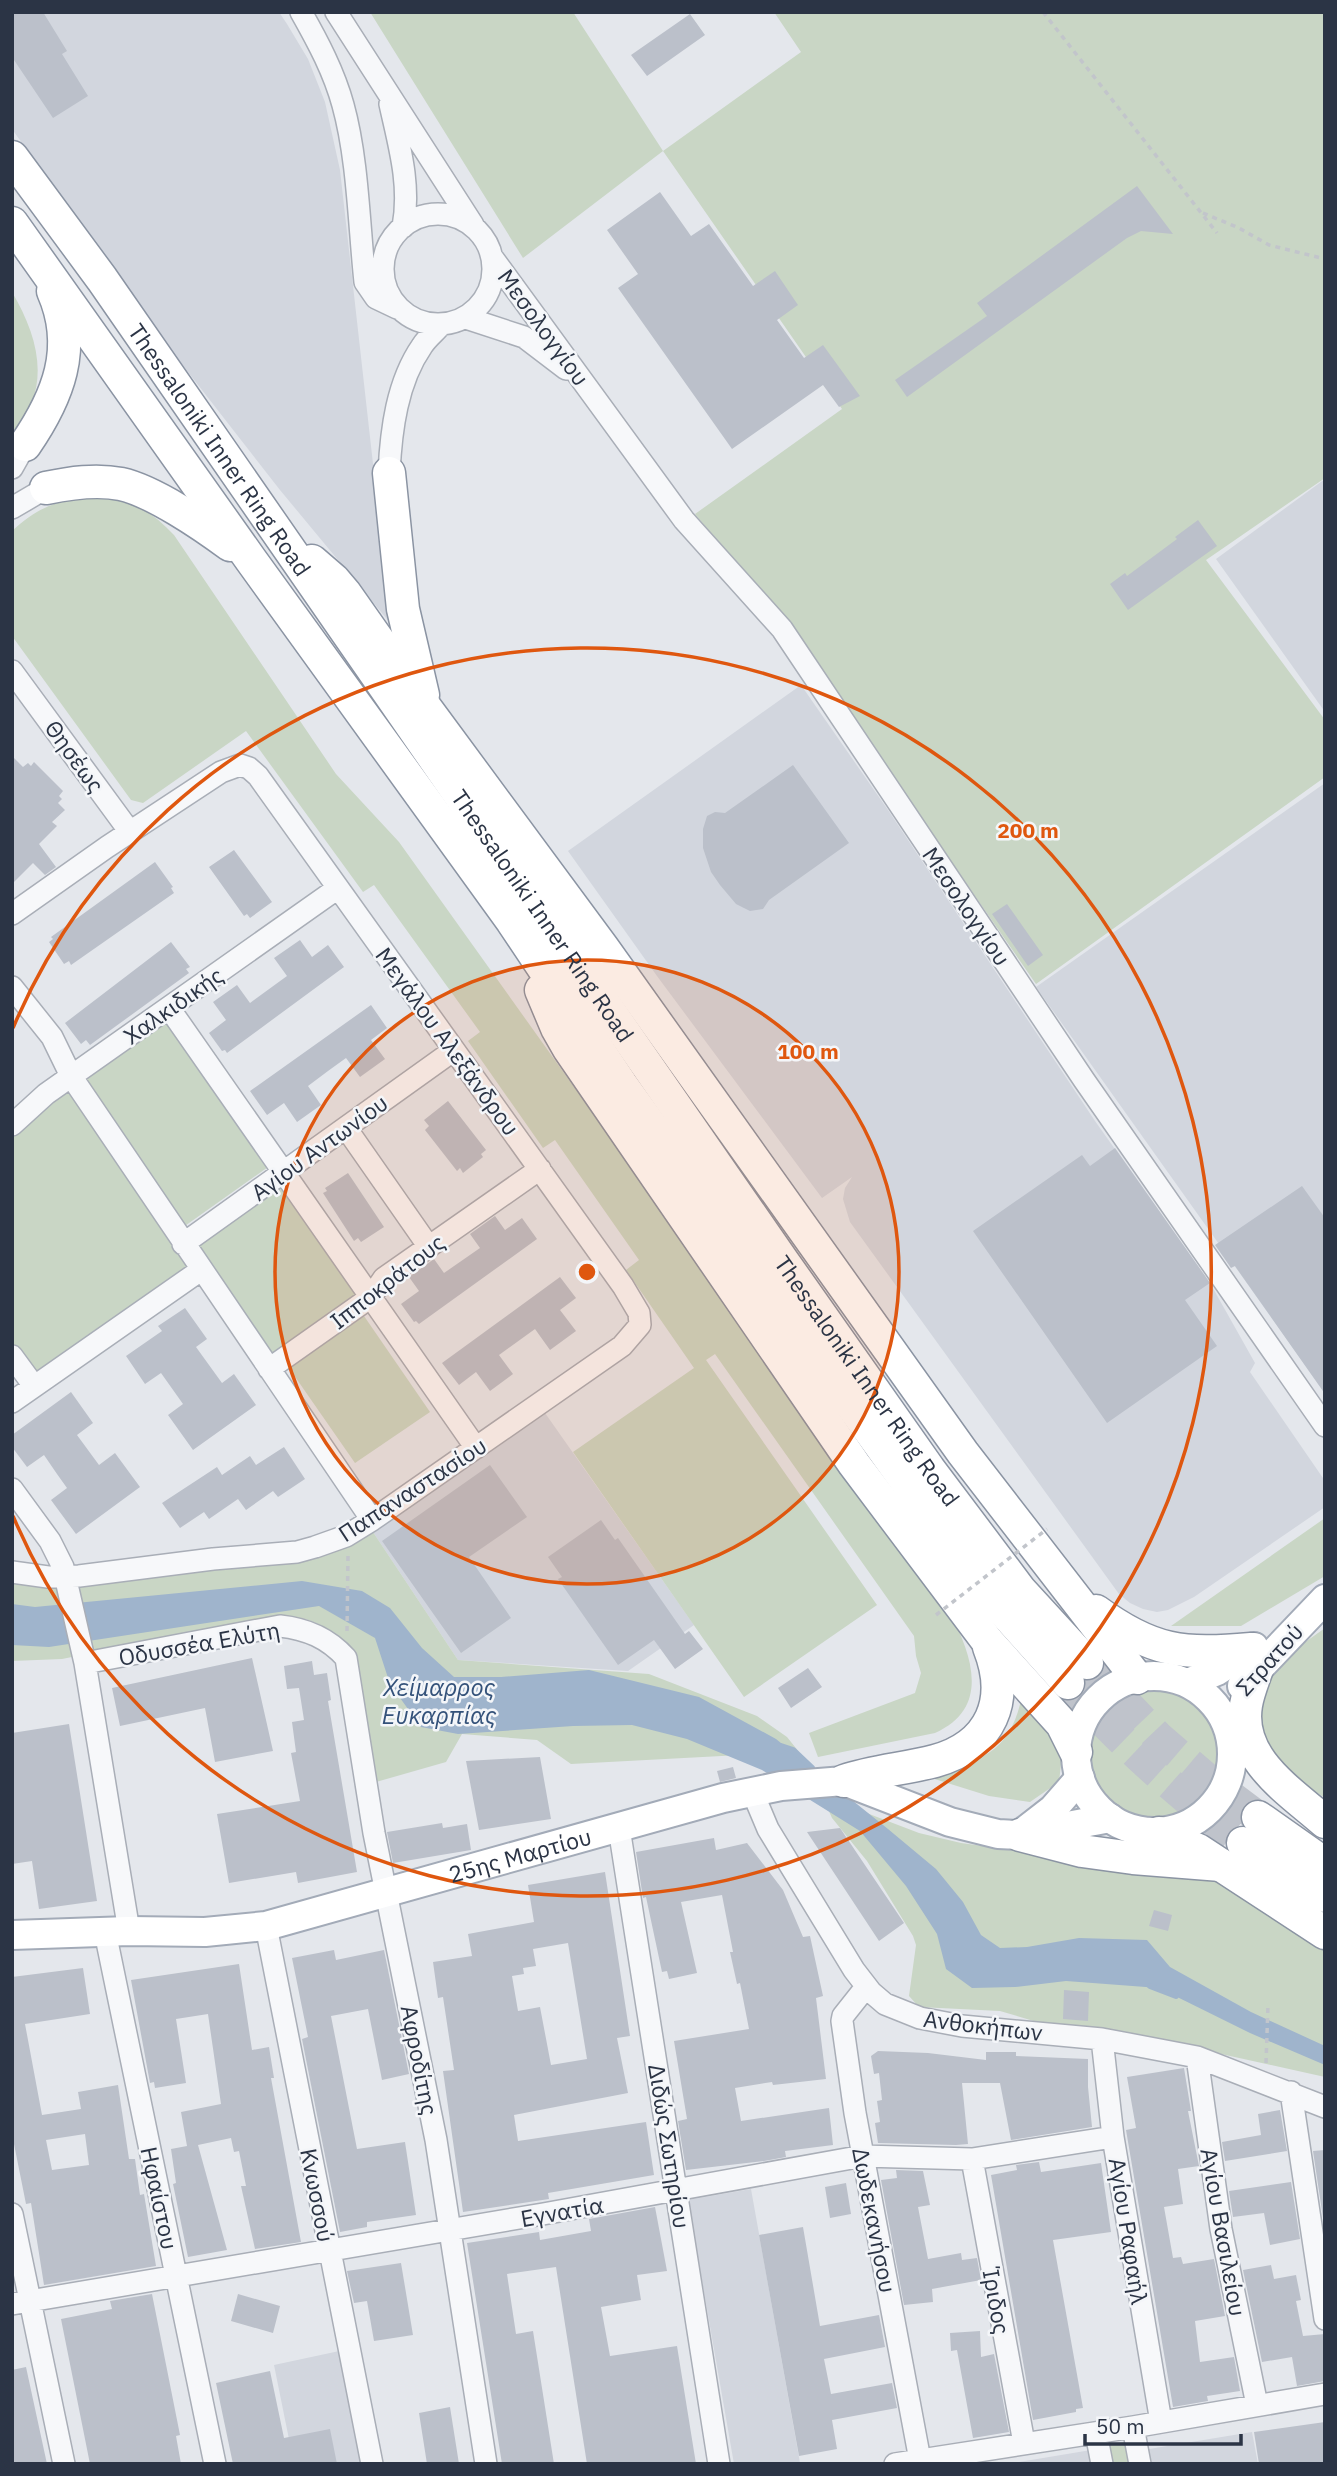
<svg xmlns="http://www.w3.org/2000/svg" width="1337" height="2476" font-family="'IBM Plex Sans',sans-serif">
	<rect width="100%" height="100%" fill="#e4e7ec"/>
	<path fill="#d2d6de" d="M12 12H279L287 24 308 59 325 102 340 170 391 624 280 490 156 331 12 129Z
		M1325 479V712L1216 559Z
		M801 685 888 810 1095 1121 1210 1283 1255 1363 1250 1372 1325 1481V1507L1194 1597 1168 1610 1157 1612 1143 1609 1130 1603 1119 1594 850 1222 843 1199 845 1188 852 1177 822 1198 657 976 568 851Z
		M1325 783V1393L1036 987Z
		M545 1413 694 1625 628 1671 458 1660 373 1532Z
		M751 2189 800 2463 797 2464H734L688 2200Z
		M344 2350 365 2464H294L274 2365Z
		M1252 2432 1258 2464H1146L1143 2450Z
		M1097 2449 1100 2464H1007Z"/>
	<path fill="#c9d6c5" d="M370 12H573L663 151 801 52 774 12H1325V478L1206 560 1325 720V777L1036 984 785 622 695 514 842 409 663 151 523 258Z
		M12 292C40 340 52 389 12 435Z
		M111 496C137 502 156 516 174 535L336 774 399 842 950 1613C972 1655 991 1708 935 1733L818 1757 809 1733 915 1693 921 1673 916 1656 914 1636 715 1354 706 1360 877 1605 744 1697 573 1452 694 1368 626 1270 639 1260 555 1140 543 1148 468 1041 480 1032 374 885 363 892 246 731 143 803 131 800 12 636V531C44 501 70 497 111 496Z
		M168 1018 271 1165 182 1228 79 1081Z
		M71 1076 201 1270 34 1386 12 1356V1125Z
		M283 1180 363 1293 271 1358 194 1244Z
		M364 1316 430 1412 355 1463 289 1368Z
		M1325 1518V1576L1241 1626H1171Z
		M373 1532 458 1660 649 1674 757 1716 787 1737 799 1752 571 1764 537 1740 462 1734 446 1762 376 1782 354 1653C314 1619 313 1614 258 1619L62 1659 12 1661V1580Z
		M1325 1628V1798L1287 1773 1255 1739 1269 1668Z
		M1088 1754a66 66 0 1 1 132 0a66 66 0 1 1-132 0Z
		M1022 1696 1064 1738 1059 1782 1030 1802 989 1796 925 1776C978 1759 1009 1758 1022 1696Z
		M828 1809 864 1812 919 1833 961 1843 1185 1873 1216 1880 1325 1948V2077L1108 2029 1047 2025 1000 2011 919 2007 909 1996 916 1945 913 1936 867 1861 832 1818Z
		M1141 2439 1146 2464H1100L1097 2447Z"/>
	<path fill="#9fb4cc" d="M302 1581 362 1591 390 1608 422 1648 454 1677H501L589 1670 699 1697 776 1739 888 1829 936 1869 963 1902 981 1935 1000 1948 1027 1947 1079 1938 1147 1940 1170 1967 1251 2012 1325 2046V2065L1250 2033 1159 1988 1066 1981 1015 1987 972 1988 946 1969 937 1934 906 1886 860 1831 762 1770 687 1739 632 1725 573 1726 458 1734 421 1727 390 1684 375 1638 319 1606 49 1647 12 1645V1604L35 1607Z"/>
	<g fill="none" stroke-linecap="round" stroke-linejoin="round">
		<path stroke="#9fb4cc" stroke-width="6" d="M781 1746 793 1750 812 1768
			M1150 1986 1176 1996"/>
	</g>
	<path fill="#bbc0ca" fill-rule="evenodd" d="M12 12H43L67 51 62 54 88 96 53 118 12 57Z
		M690 14 705 35 647 76 631 55Z
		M1137 186 1173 234 1141 231 1127 238 907 397 895 380 987 316 977 303Z
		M660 192 691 236 709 224 753 286 775 271 798 305 777 320 804 358 823 345 860 396 839 407 823 385 732 449 618 288 638 274 607 230Z
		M1198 520 1217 546 1128 610 1110 584 1125 573 1127 576 1177 539 1175 537Z
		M12 756 23 767 28 763 31 766 34 762 63 791 59 796 62 799 58 803 65 810 52 822 57 826 39 844 56 867 45 875 33 863 12 884Z
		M793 765 849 843 769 900 763 909 750 911 736 904 720 885 711 872 703 848V829L707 816 715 812 725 813Z
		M234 850 272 902 250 918 247 914 244 916 209 867Z
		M155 862 173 887 171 888 174 893 71 965 69 961 64 964 49 942 53 939 51 937Z
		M1007 904 1043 955 1028 966 992 914Z
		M300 940 312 957 328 945 344 967 227 1053 225 1050 222 1051 209 1033 226 1020 213 1002 237 985 250 1003 287 976 274 958Z
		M171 942 190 967 186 969 189 973 90 1045 86 1040 81 1044 65 1023Z
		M371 1005 387 1028 371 1040 385 1059 360 1077 346 1058 328 1071 308 1086 321 1105 297 1122 284 1103 267 1115 250 1091Z
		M448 1101 486 1150 481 1154 483 1157 463 1173 460 1168 457 1171 425 1130 429 1126 424 1120Z
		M1115 1148 1210 1283 1185 1300 1217 1346 1107 1423 973 1231 1082 1155 1090 1166Z
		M348 1173 384 1227 361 1242 358 1238 354 1241 323 1193 327 1191 325 1188Z
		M1302 1186 1325 1218V1394L1235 1266 1231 1268 1215 1245Z
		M495 1216 505 1230 522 1218 537 1239 419 1324 416 1321 414 1322 401 1304 419 1291 409 1277 434 1259 444 1273 480 1248 470 1234Z
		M560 1277 576 1298 560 1310 576 1331 550 1350 535 1329 499 1355 513 1374 490 1391 476 1372 459 1385 442 1363Z
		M185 1308 207 1339 196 1347 222 1383 234 1374 256 1405 193 1450 168 1415 183 1404 161 1373 145 1384 126 1356 162 1331 158 1326Z
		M71 1392 93 1423 77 1435 99 1465 115 1453 140 1487 76 1534 51 1500 67 1488 57 1474 44 1455 27 1467 12 1447V1435Z
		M284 1447 305 1479 278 1497 273 1491 246 1510 238 1499 209 1519 204 1512 180 1528 162 1503 217 1467 222 1475 250 1456 256 1465Z
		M490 1465 527 1517 469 1557 511 1618 461 1653 382 1541Z
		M601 1520 615 1540 618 1538 685 1634 689 1631 703 1649 675 1669 654 1640 618 1665 558 1579 562 1577 548 1557Z
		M252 1658 273 1751 215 1762 205 1708 120 1726 112 1688Z
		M312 1661 314 1675 327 1673 331 1700 328 1701 357 1872 298 1883 296 1872 229 1883 217 1814 300 1801 291 1753 296 1752 292 1722 304 1720 299 1688 287 1689 284 1666Z
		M808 1668 822 1687 791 1708 778 1688Z
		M69 1724 97 1901 39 1909 32 1861 12 1864V1733Z
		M540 1757 551 1819 479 1830 466 1761Z
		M733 1767 736 1778 720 1782 717 1771Z
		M442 1823 443 1828 467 1824 471 1850 393 1863 387 1832Z
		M840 1828 904 1923 879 1941 807 1832Z
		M714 1838 716 1850 747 1843 783 1890 803 1937 810 1936 823 1996 816 1998 826 2079 773 2085 772 2082 735 2088 741 2121 829 2108 833 2145 785 2151 786 2157 764 2161 686 2170 678 2121 687 2119 674 2041 749 2029 740 1983 737 1984 730 1952H733L722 1895 681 1902 697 1973 669 1979 667 1971 662 1972 646 1897 643 1898 636 1852Z
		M605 1872 630 2036 617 2038 628 2093 514 2115 518 2141 646 2122 654 2175 548 2193 549 2199 463 2212 443 2071 454 2070 443 1997 438 1998 433 1962 472 1956 468 1934 534 1922 528 1885ZM568 1943 587 2059 551 2065 540 2007 518 2011 512 1976 524 1974 523 1968 536 1966 533 1949Z
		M1154 1910 1172 1915 1168 1931 1149 1926Z
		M334 1950 336 1960 384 1950 409 2074 382 2080 368 2009 331 2016 357 2149 405 2142 416 2215 367 2222V2227L340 2232 302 2039 308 2037 292 1958Z
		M239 1964 252 2050 269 2047 274 2078H271L301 2242 255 2249 241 2186H246L239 2151 234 2152 231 2138 198 2145 227 2250 188 2257 173 2184 176 2183 171 2149 187 2146 181 2112 221 2104 208 2014 176 2019 186 2083 155 2088 154 2082 150 2083 131 1980Z
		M83 1968 90 2014 25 2024 42 2115 81 2109 78 2092 118 2085 129 2159H135L140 2195 144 2194 156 2266 44 2285 31 2203 26 2204 12 2134V1977ZM85 2134 89 2165 52 2170 46 2140Z
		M1064 1990 1089 1992 1088 2021 1063 2019Z
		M878 2051 928 2053 986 2060V2052H1016V2056L1088 2059V2087L1092 2127 1011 2140 1000 2083H962L968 2144 956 2145 878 2143 875 2123 880 2122 877 2101 882 2100 879 2073 874 2074 871 2056Z
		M1184 2068 1191 2111H1188L1199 2166 1178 2169 1183 2204 1164 2207 1173 2258 1181 2257 1183 2264 1214 2259 1225 2316 1195 2321 1200 2362 1234 2357 1240 2391 1207 2396 1208 2401 1173 2407 1126 2130 1136 2128 1127 2077Z
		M1280 2110 1287 2151 1225 2161 1222 2142 1261 2135 1258 2114Z
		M1325 2150V2218H1323L1313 2151Z
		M1039 2162 1041 2172 1101 2163 1111 2232 1053 2240 1083 2408 1076 2409V2412L1033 2420 991 2175 1017 2170 1016 2165Z
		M896 2170 923 2171 930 2205 918 2207 928 2259 961 2253 962 2260 977 2258 981 2280 932 2289 933 2302 904 2305 881 2180 897 2178Z
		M1291 2182 1300 2239 1270 2245 1264 2213 1233 2217 1229 2191Z
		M846 2183 851 2214 830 2218 825 2187Z
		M655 2207 667 2271 637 2275 641 2300 601 2307 610 2356 677 2346 696 2464H587L556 2267 507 2274 516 2334 533 2331 554 2464H502L467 2243 539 2232 540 2240 591 2231 589 2219Z
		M803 2227 820 2326 879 2315 885 2347 824 2359 831 2394 892 2383 897 2408 832 2420 837 2449 799 2456 759 2235Z
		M401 2263 413 2335 374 2341 367 2301 354 2303 347 2271Z
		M1271 2265 1274 2279 1296 2275 1301 2300 1296 2301 1303 2336 1325 2334V2381L1297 2386 1292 2357 1262 2362 1243 2270Z
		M152 2294 180 2435 176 2436 181 2464H90L61 2319 112 2309 110 2301Z
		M238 2294 280 2306 273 2333 231 2321Z
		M980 2331 981 2357 994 2354 1009 2432 973 2438 957 2350 951 2351 950 2333Z
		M26 2367 47 2464H12V2370Z
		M270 2371 284 2438 330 2429 337 2464H233L216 2383Z
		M450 2407 459 2464H427L419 2413Z
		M1325 2422V2464H1259L1254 2432Z"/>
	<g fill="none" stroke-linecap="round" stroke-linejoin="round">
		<path stroke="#bfc3cb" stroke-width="32" stroke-dasharray="32 16" stroke-linecap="butt" d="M1087 1663 1159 1738 1207 1779 1258 1817
			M1068 1683C1122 1744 1178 1794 1243 1843"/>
		<defs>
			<path id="minor" d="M301 12C318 42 334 72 343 105 358 159 359 226 365 282L376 298 397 308
				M336 12 473 225
				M390 104C399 145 411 185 403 227
				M383 269a55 55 0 1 1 110 0a55 55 0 1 1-110 0Z
				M492 257 684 520 782 629 1084 1080 1325 1426
				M466 318 524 337 566 369
				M12 468 25 445
				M389 473C391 430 397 382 422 346 427 338 435 332 441 325
				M12 508 46 488
				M12 671 130 832
				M12 914 107 847 221 772 240 765 249 768 258 776 623 1286 639 1313 640 1325 622 1346 372 1520 346 1536 315 1547 297 1552 213 1559 79 1576 48 1577 12 1572
				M12 987 52 1037 71 1076 372 1520
				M169 1008 476 1448
				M12 1125 46 1094 338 888
				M346 1128 429 1247
				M183 1244 454 1050
				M12 1356 34 1386
				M269 1369 371 1297 384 1278 540 1169
				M12 1402 201 1270
				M12 1489 50 1541 63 1567 85 1663 129 1931
				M85 1663 280 1626C307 1629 328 1638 346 1658L374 1833 436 2140 486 2464
				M752 1791 768 1829 854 1970 871 1992 885 2004 920 2018 962 2026 1102 2039 1197 2057 1325 2107
				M619 1828 719 2464
				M266 1926 372 2464
				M105 1932 215 2464
				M866 1987 843 2016 842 2021 855 2113 920 2460
				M1102 2039 1113 2137 1161 2422
				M1197 2057 1221 2229 1257 2405
				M1291 2092 1325 2319
				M972 2159 1024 2443
				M12 2214 64 2464
				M12 2304 543 2214 863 2156 972 2159 1113 2137
				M1133 2427 1140 2464
				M1096 2433 1102 2464
				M895 2464 1133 2427 1325 2394"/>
			<g id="major">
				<circle cx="1154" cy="1754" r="78"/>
				<path d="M1188 1683 1217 1671 1254 1647"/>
				<path d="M1242 1686 1325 1599"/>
				<path d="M1022 1833 1053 1809 1080 1778"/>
				<path id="s1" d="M12 1935 129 1931 205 1932 266 1926 723 1798 781 1786 844 1781 950 1822 998 1834 1020 1835 1110 1818"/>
			</g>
			<g id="highway">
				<path id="s2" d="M12 157 102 279 782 1260 929 1469 1020 1590 1087 1663"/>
				<path d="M12 223 251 560 512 921 621 1084 982 1587 1068 1683"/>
				<path d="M25 445C58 397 78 348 53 291"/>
				<path d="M389 473 403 609 423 695"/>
				<path d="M46 488C70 483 96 479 121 484 153 491 203 525 230 545"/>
				<path d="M312 561 334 580 345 593 425 707 603 948 963 1453 1137 1678"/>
				<path d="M541 990 557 1028 569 1049 854 1464 988 1642 1062 1724 1076 1752"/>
				<path d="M1096 1611C1152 1652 1183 1655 1251 1649"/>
				<path d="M1257 1669C1253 1681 1248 1693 1246 1705 1237 1759 1290 1791 1325 1822"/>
				<path d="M844 1781C873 1771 905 1769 935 1761 992 1745 1010 1700 989 1647"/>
				<path d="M1258 1817 1325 1864"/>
				<path d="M1159 1833 1198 1850 1325 1933"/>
				<path d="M1020 1835 1082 1851 1133 1858 1221 1865"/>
				<path d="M1243 1843 1325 1896"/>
			</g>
		</defs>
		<use href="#minor" stroke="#a9aeb7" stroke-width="24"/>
		<use href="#major" stroke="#a3abb8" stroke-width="32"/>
		<use href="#highway" stroke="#8b94a3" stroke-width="35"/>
		<path stroke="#c2c5cb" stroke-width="3.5" stroke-dasharray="5 5" stroke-linecap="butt" d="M1043 12 1217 233
			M1203 213 1239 228 1269 245 1325 259
			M347 1631 348 1555
			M1266 2063 1268 2005"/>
		<use href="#minor" stroke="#f7f8fa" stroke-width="21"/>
		<use href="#major" stroke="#fff" stroke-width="28"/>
		<use href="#highway" stroke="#fff" stroke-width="32"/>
		<path stroke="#c2c5cb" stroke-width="3.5" stroke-dasharray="5 5" stroke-linecap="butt" d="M936 1615 1047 1529"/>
	</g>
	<circle cx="587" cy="1272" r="312" fill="#df570f" fill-opacity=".12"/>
	<g fill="none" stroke="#df570f" stroke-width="3.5">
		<circle cx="587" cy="1272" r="312"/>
		<path d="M13 1028A624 624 0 1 1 13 1516"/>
	</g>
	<g text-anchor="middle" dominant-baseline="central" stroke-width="5" stroke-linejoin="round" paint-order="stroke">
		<g font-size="23" fill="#2b3445" stroke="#f4f6f9">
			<text transform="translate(544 327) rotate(54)">Μεσολογγίου</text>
			<text stroke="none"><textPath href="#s2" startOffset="359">Thessaloniki Inner Ring Road</textPath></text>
			<text transform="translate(75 756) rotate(54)">Θησέως</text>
			<text transform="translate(967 906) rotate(56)">Μεσολογγίου</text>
			<text stroke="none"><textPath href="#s2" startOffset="926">Thessaloniki Inner Ring Road</textPath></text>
			<text transform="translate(173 1005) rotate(-35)">Χαλκιδικής</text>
			<text transform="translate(448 1041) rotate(54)">Μεγάλου Αλεξάνδρου</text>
			<text transform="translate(319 1147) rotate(-36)">Αγίου Αντωνίου</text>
			<text transform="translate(387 1281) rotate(-38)">Ιπποκράτους</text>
			<text stroke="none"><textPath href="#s2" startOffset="1493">Thessaloniki Inner Ring Road</textPath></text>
			<text transform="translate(412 1489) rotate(-33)">Παπαναστασίου</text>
			<text transform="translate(199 1643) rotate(-10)">Οδυσσέα Ελύτη</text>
			<text transform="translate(1269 1659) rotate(-48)">Στρατού</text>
			<text stroke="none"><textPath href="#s1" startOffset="518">25ης Μαρτίου</textPath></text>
			<text transform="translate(983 2025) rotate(7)">Ανθοκήπων</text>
			<text transform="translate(420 2060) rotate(79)">Αφροδίτης</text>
			<text transform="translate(670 2146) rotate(81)">Διδώς Σωτηρίου</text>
			<text transform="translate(318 2195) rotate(79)">Κνωσσού</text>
			<text transform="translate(160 2198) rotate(78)">Ηφαίστου</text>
			<text transform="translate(562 2211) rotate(-10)">Εγνατία</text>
			<text transform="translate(875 2220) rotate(79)">Δωδεκανήσου</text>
			<text transform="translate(1129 2231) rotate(81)">Αγίου Ραφαήλ</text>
			<text transform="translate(1224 2232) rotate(80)">Αγίου Βασιλείου</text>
			<text transform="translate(997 2301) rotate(80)">Ίριδος</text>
		</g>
		<g font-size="24" font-style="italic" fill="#34527a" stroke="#f4f6f9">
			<text x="439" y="1687">Χείμαρρος<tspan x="439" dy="28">Ευκαρπίας</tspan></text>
		</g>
	</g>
	<circle cx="587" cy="1272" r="10" fill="#df570f" stroke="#f4f6f9" stroke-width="3.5"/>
	<g font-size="21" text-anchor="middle" font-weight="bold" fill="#df570f" stroke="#f4f6f9" stroke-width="5" stroke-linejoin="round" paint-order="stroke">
		<text x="1028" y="838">200 m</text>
		<text x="808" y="1059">100 m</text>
	</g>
	<rect width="1337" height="2476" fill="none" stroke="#2b3445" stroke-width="28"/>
	<path d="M1085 2434v10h156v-10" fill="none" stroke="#2b3445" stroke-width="3.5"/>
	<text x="1096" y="2434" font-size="21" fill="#2b3445" stroke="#f4f6f9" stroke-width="5" paint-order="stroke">50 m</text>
</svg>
